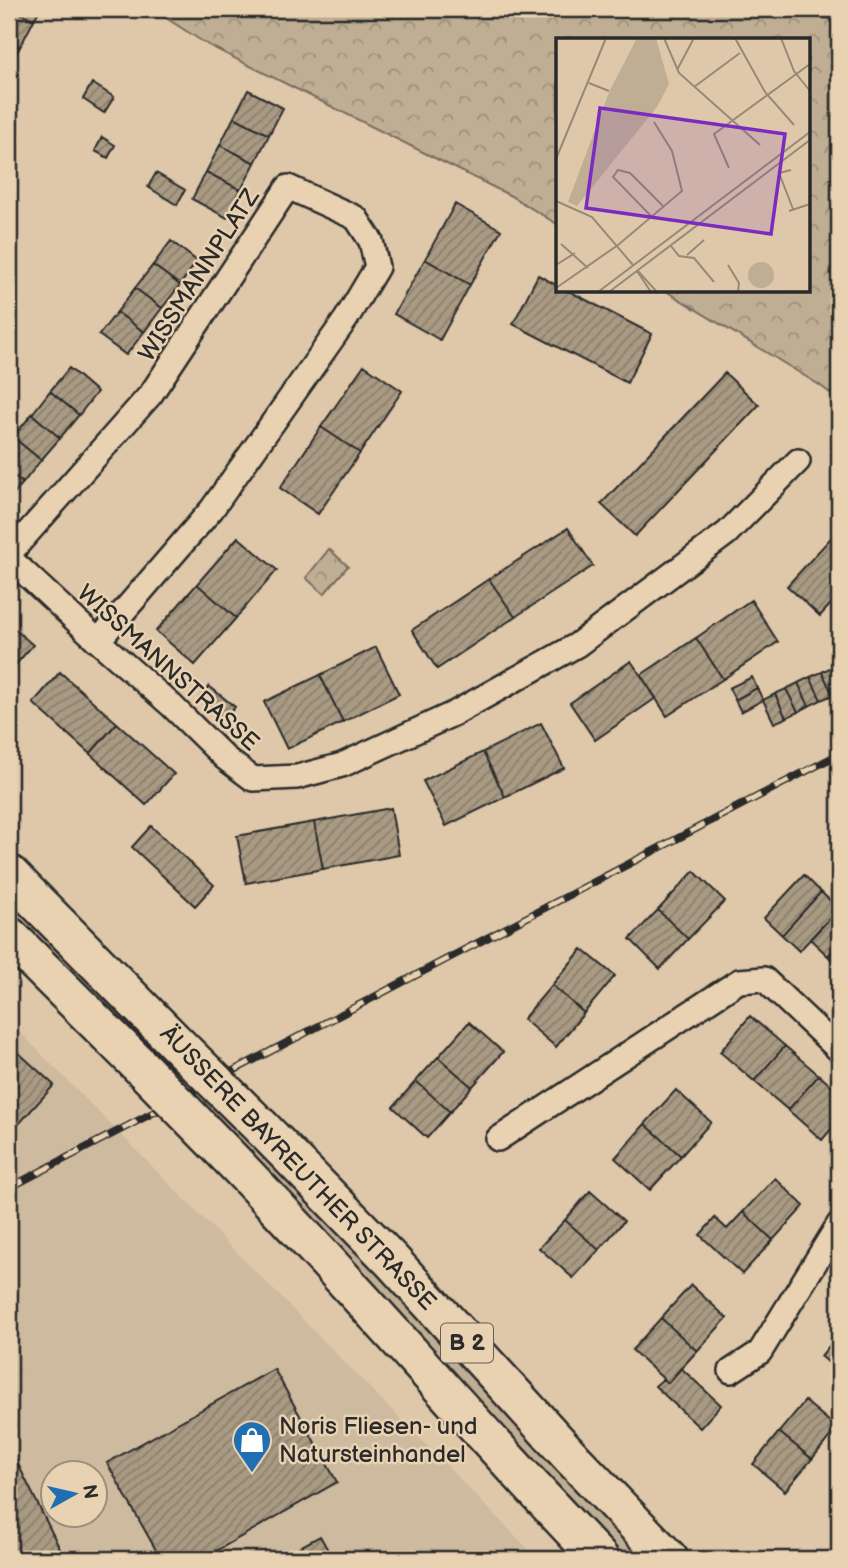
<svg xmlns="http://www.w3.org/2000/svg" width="848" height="1568" font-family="'Balsamiq Sans',sans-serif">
	<defs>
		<pattern id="park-crowns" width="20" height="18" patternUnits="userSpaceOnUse" patternTransform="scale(1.75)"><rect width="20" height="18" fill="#c0ae94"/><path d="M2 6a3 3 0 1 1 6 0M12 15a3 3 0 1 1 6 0" fill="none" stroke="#9c8e79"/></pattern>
		<pattern id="building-hatch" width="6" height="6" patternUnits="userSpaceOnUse" patternTransform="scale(1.75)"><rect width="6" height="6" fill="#a99a83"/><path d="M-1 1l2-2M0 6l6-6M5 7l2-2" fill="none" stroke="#8a7e6b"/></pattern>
	</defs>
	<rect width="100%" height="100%" fill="#dec8a9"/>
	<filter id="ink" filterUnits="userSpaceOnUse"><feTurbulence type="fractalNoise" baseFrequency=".0143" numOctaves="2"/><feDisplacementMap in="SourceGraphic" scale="14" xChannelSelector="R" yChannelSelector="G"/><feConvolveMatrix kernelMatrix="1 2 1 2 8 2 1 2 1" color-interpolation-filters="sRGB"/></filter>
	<g filter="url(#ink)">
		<path fill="#ceba9e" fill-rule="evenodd" d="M9 1021 538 1559H9ZM52 1474H94V1516H52Z"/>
		<path fill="#c0ae94" stroke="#766c60" stroke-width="2" d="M9 893 188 1074 176 1081 9 916Z
			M213 1099 250 1137 649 1559H618L600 1542 199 1105Z"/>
		<path fill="url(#park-crowns)" stroke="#766c60" stroke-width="2" d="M152 9H782L839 21V400L821 386 666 291 808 290V40H558L557 224 511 196 208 45Z
			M329 549 348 566 324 594 306 578Z"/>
		<path fill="url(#building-hatch)" stroke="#2b2b2b" stroke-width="2" d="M9 9H13L34 20 20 47 9 41Z
			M13 9H40L34 20Z
			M9 41 20 47 9 67Z
			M92 83 114 97 104 113 83 99Z
			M248 90 283 108 269 135 234 117Z
			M234 117 269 135 255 163 220 145Z
			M102 137 115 145 108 158 95 151Z
			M220 145 255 163 241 190 206 172Z
			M206 172 241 190 227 218 192 199Z
			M156 173 185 190 177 205 148 187Z
			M455 204 501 230 470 285 425 259Z
			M171 241 197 261 180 285 153 265Z
			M425 259 470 285 440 340 394 314Z
			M153 265 180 285 162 308 135 288Z
			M538 275 558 286V290H567L652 334 627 383 513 324Z
			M135 288 162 308 144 332 117 312Z
			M117 312 144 332 126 355 99 335Z
			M364 365 402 391 360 453 321 427Z
			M69 368 97 392 79 415 50 391Z
			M725 373 759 405 635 536 601 504Z
			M50 391 79 415 60 438 32 414Z
			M32 414 60 438 41 460 13 437Z
			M321 427 360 453 318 514 280 488Z
			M13 437 41 460 23 483 9 472V443Z
			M9 472 23 483 9 500Z
			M568 528 593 566 515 617 489 579Z
			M839 529V595L820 616 787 586Z
			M238 537 277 570 236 618 197 584Z
			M489 579 515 617 437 669 412 630Z
			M197 584 236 618 195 665 156 631Z
			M751 600 778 642 723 679 696 638Z
			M9 624 33 645 9 672Z
			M696 638 723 679 667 716 641 675Z
			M376 647 399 694 343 722 320 675Z
			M631 661 656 698 595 740 570 703Z
			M833 666 839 678V692L833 695 822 672Z
			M60 672 117 723 90 754 33 703Z
			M822 672 833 695 821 700 810 677Z
			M320 675 343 722 287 749 264 702Z
			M752 677 757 688 735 700 729 688Z
			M810 677 821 700 809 706 798 683Z
			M798 683 809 706 798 712 786 689Z
			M209 686 235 707 226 718 200 697Z
			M757 688 763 700 741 712 735 700Z
			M786 689 798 712 786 718 775 694Z
			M775 694 786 718 774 723 763 700Z
			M117 723 174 774 146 805 90 754Z
			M541 723 564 768 505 797 483 752Z
			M483 752 505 797 446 826 423 781Z
			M391 808 399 855 323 869 314 822Z
			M314 822 323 869 246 883 237 836Z
			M151 826 214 885 195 906 132 847Z
			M694 871 725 901 688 939 658 910Z
			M804 875 821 892 782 935 764 918Z
			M821 892 839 909 799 951 782 935Z
			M839 908V944L828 956 810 939Z
			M658 910 688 939 660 969 630 939Z
			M839 944V968L828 956Z
			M582 949 615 976 584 1013 552 985Z
			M552 985 584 1013 556 1047 523 1019Z
			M750 1016 785 1046 754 1081 720 1052Z
			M469 1022 503 1052 472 1087 438 1057Z
			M9 1044 54 1085 9 1135Z
			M785 1046 819 1075 788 1110 754 1081Z
			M438 1057 472 1087 450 1112 416 1081Z
			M819 1075 839 1093V1120L822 1140 788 1110Z
			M416 1081 450 1112 427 1138 393 1107Z
			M676 1090 711 1122 681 1156 645 1124Z
			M645 1124 681 1156 650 1190 615 1158Z
			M775 1178 804 1206 773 1240 743 1212Z
			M590 1191 624 1221 599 1250 565 1220Z
			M743 1212 773 1240 742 1274 700 1235 715 1218 727 1229Z
			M565 1220 599 1250 573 1278 539 1248Z
			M691 1285 727 1318 697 1351 661 1318Z
			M661 1318 697 1351 668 1383 632 1350Z
			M839 1334V1372L821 1356Z
			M681 1368 721 1405 700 1428 655 1386 663 1379 668 1383Z
			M274 1369 337 1482 202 1559H161L107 1463Z
			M805 1401 837 1428 812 1459 779 1432Z
			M779 1432 812 1459 785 1491 753 1464Z
			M9 1446 65 1559H16L9 1544Z
			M320 1536 333 1559H278Z"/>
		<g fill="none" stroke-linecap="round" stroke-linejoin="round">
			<defs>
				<path id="street" d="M9 554 151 394 288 187 356 218 371 241 377 267 346 319 212 509 98 641
					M9 558 98 641 171 705 225 758 253 779 297 777 342 765 455 713 577 645 727 533 798 461
					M498 1139 739 981 764 979 839 1050
					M731 1371 760 1352 839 1224"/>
				<path id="primary" d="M9 874 176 1043
					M9 936 137 1063
					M262 1128 392 1261 572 1458 669 1559
					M226 1154C354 1285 472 1426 600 1559"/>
			</defs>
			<use href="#street" stroke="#2b2b2b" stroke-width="28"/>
			<use href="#primary" stroke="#2b2b2b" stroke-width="42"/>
			<use href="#street" stroke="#e9d2b1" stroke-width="23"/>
			<use href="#primary" stroke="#e9d2b1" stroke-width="37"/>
			<defs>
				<path id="rail" d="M9 1188 839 754"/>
			</defs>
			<use href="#rail" stroke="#2b2b2b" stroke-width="8"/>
			<use href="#rail" stroke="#e9d2b1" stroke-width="5" stroke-dasharray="16" stroke-linecap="butt"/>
			<defs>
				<path id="primary-bridge" d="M176 1043 262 1128
					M137 1063 226 1154"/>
			</defs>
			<use href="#primary-bridge" stroke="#2b2b2b" stroke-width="42" stroke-linecap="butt"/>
			<use href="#primary-bridge" stroke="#e9d2b1" stroke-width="37"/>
		</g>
	</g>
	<defs>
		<symbol id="shop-pin" viewBox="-11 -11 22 30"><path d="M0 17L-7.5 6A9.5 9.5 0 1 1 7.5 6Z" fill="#1f6fb2" stroke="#e9d2b1"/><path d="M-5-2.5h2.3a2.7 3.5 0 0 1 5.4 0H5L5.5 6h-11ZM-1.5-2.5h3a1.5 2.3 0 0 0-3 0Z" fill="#fff"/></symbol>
	</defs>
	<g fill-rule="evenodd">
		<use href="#shop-pin" x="230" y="1418" width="44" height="60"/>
	</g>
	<g text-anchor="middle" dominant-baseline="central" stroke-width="5" stroke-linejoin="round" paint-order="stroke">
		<rect fill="#e9d2b1" stroke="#645d53" stroke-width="2" x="441" y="1323.5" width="52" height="39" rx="5"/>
		<g font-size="23" font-weight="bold" fill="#2b2b2b">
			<text x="467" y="1343">B 2</text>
		</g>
		<g font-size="24" fill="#2b2b2b" stroke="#e9d2b1">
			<text transform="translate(199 275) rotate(-57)">WISSMANNPLATZ</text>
			<text transform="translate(168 668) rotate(42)">WISSMANNSTRASSE</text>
			<text transform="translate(298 1168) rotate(46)">ÄUSSERE BAYREUTHER STRASSE</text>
		</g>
		<g font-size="24" fill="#2b2b2b" stroke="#e9d2b1" text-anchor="start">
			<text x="279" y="1426">Noris Fliesen- und<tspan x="279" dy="28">Natursteinhandel</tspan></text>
		</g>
	</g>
	<g transform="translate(556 38)">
		<rect width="254" height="254" fill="#dec8a9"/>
		<path d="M192 237a13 13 0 1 1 26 0a13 13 0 1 1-26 0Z" fill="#c0ae94"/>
		<path d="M81 0H100L113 46 101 69 21 168 12 164 54 52Z" fill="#c0ae94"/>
		<path fill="none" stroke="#968977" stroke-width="2" d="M108 0 123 35 204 107M179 0 209 54 238 87M225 0 238 33 254 53M121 32 138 0M33 45 53 53M138 49 184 15M0 121 50 0M173 130 158 96 254 26M235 132 223 135 237 171M0 163 36 179 77 227M233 173 254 166M96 179 57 139 62 132 74 135 108 169M5 206 32 230M115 208 123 218 138 220 158 244M131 217 148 202M0 227 19 215M172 227 183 245 182 254M81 233 95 254M82 233 101 254M0 250 62 207 126 153 116 113 98 84M42 254 254 94M53 254 254 102"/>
		<path fill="#7b2cbf" fill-opacity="0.15" stroke="#7b2cbf" stroke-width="3.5" d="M44 70 229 96 215 196 30 170Z"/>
		<rect width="254" height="254" fill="none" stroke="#2b2b2b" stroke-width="3.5"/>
	</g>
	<rect width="848" height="1568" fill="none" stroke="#e9d2b1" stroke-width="35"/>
	<rect x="18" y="18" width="813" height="1533" fill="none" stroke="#2b2b2b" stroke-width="2.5" filter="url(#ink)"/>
	<g transform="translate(74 1494) rotate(82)"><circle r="33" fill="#e9d2b1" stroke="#9d8f7b" stroke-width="2"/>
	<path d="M0-5L12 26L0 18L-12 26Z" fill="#1f6fb2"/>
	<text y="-10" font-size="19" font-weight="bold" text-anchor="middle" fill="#2b2b2b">N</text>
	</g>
</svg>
